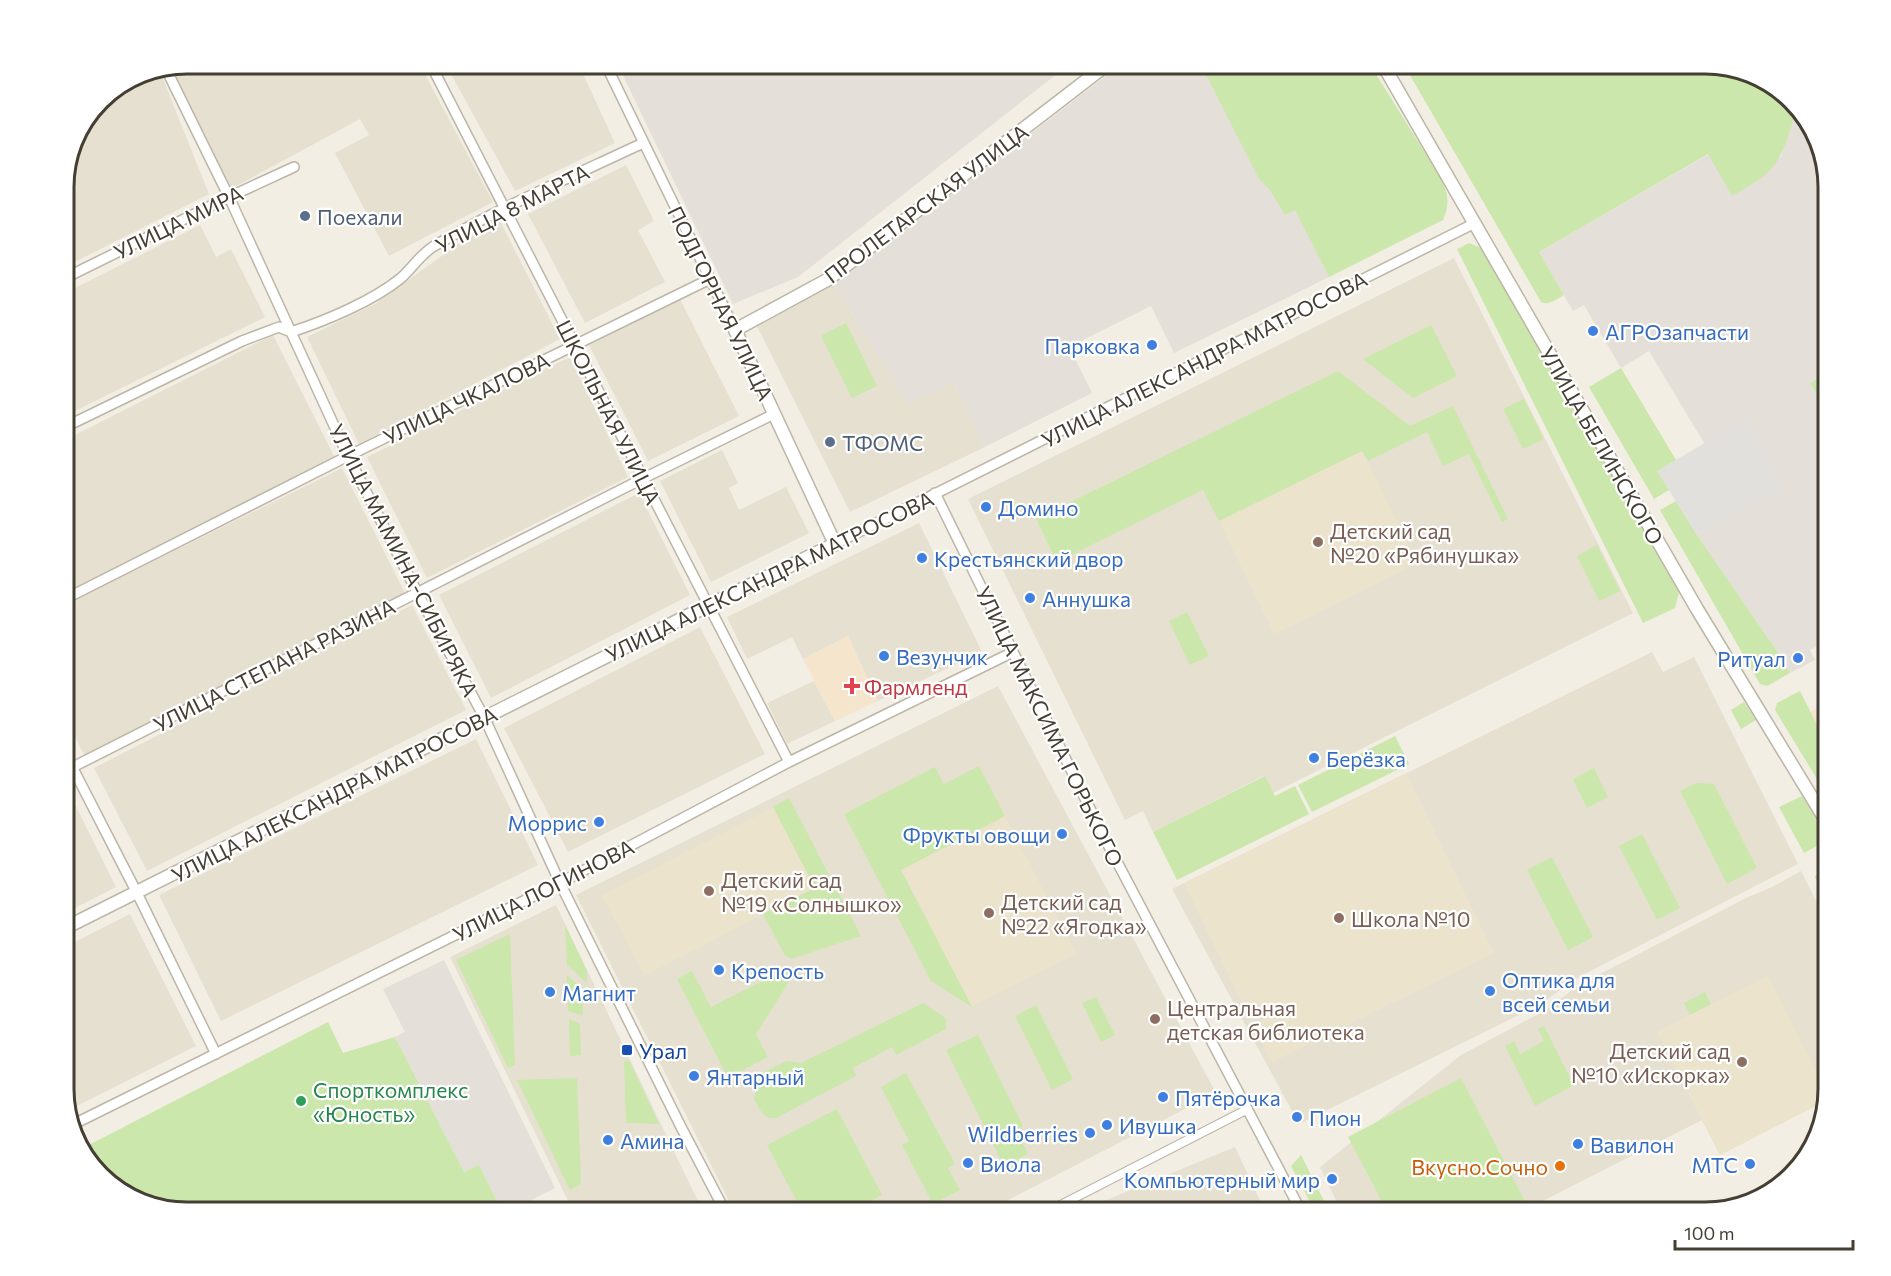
<svg xmlns="http://www.w3.org/2000/svg" width="1891" height="1276" font-family="Commissioner,sans-serif">
	<rect width="100%" height="100%" fill="#f2eee3"/>
	<path fill="#e6e0d1" d="M186 63H419L493 202 389 256 335 153 369 135 360 119 231 189 171 66Z
		M445 63H578L615 143 515 191Z
		M161 74 209 194 63 268V179L76 132 99 99 114 89Z
		M626 165 654 221 638 230 665 282 585 323 528 214Z
		M500 221 560 339 359 444 307 337 375 304 465 239Z
		M200 225 216 257 231 249 265 317 63 417V294Z
		M1454 258 1633 613 1273 793 1264 776 1153 832 1143 811 1125 820 968 499Z
		M834 284 908 404 953 382 985 447 850 512 757 326Z
		M680 299 739 416 648 461 589 345Z
		M273 335 335 458 63 596V441Z
		M570 357 628 477 427 578 367 457Z
		M722 450 738 483 729 488 739 510 786 487 809 533 711 582 660 481Z
		M342 468 405 593 84 755 63 712V606Z
		M639 493 690 595 491 698 439 595Z
		M919 523 982 652 878 701 848 636 803 659 792 637 747 659 727 617Z
		M412 605 466 710 147 871 94 768Z
		M700 627 765 754 568 852 504 728Z
		M1652 652 1663 672 1694 657 1798 864 1575 979 1541 1004 1299 1124 1172 889Z
		M814 681 835 721 787 744 767 703Z
		M998 686 1216 1093 983 1213H735L576 895Z
		M476 739 538 865 221 1021 159 895Z
		M63 780 116 887 63 914Z
		M1801 871 1828 925V1090L1825 1101 1720 1155 1702 1120 1529 1208 1531 1213H1342L1320 1167 1461 1055 1544 1011 1579 985 1746 898 1772 887Z
		M556 905 680 1164 704 1213H574L450 957Z
		M130 914 196 1046 67 1111 63 1097V948Z
		M1235 1147 1266 1213H1225L1221 1205 1206 1213H1090L1087 1208Z"/>
	<path fill="#f5e5cd" d="M848 636 878 701 835 721 803 659Z
		M1828 703V747L1810 712Z"/>
	<path fill="#e4dfd8" d="M617 63H1071L798 277 733 304Z
		M1123 63H1222L1329 277 1174 353 1151 306 1069 347 1092 393 985 447 953 382 908 404 834 284Z
		M1796 110 1815 132 1828 186V372L1810 383 1828 413V640L1810 650 1815 660 1790 673 1781 657 1697 535 1782 489 1704 443 1649 351 1621 368 1584 305 1573 311 1539 252 1709 154 1732 196 1781 156Z
		M444 960 555 1188 506 1213H503L479 1165 464 1172 395 1037 405 1032 383 989Z"/>
	<path fill="#ebe3cc" d="M1362 450 1418 563 1274 634 1219 521Z
		M1406 773 1494 953 1272 1062 1253 1024 1265 1018 1257 1001 1244 1007 1184 883Z
		M773 807 815 888 644 976 602 895Z
		M1005 816 1076 953 972 1007 901 870Z
		M1768 975 1827 1092 1825 1101 1720 1155 1657 1032Z"/>
	<path fill="#cbe7ab" d="M1200 63H1369L1442 180C1448 195 1450 204 1443 220L1329 277 1295 210 1285 215 1270 190 1259 179Z
		M1403 63H1705L1773 84 1796 110C1789 133 1784 159 1765 175 1755 183 1743 189 1732 196L1708 154 1539 252 1564 295C1557 299 1549 306 1541 302Z
		M1469 243 1481 248 1679 592 1675 608 1643 623 1457 249Z
		M846 323 877 386 852 398 821 336Z
		M1431 325 1457 376 1413 398 1363 359Z
		M1621 368 1676 460 1669 490 1654 499 1589 387Z
		M1338 371 1410 426 1453 406 1508 519 1502 522 1469 454 1443 466 1427 432 1368 461 1362 451 1219 521 1203 490 1057 562 1036 519Z
		M1828 372V413L1810 383Z
		M1524 399 1544 439 1523 449 1503 409Z
		M1676 501 1697 535 1781 657 1790 673 1767 686 1760 684 1660 510Z
		M1597 545 1620 591 1599 601 1577 556Z
		M1187 612 1209 656 1190 665 1169 621Z
		M1800 691 1828 747V797L1775 710 1777 703Z
		M1744 702 1756 720 1741 729 1731 710Z
		M1395 736 1409 764 1312 812 1298 785Z
		M979 766 1005 816 901 870 972 1007 931 981 844 814 935 767 944 784Z
		M1594 768 1608 797 1587 808 1573 779Z
		M1265 776 1275 796 1295 786 1309 814 1177 880 1153 832Z
		M1696 783 1714 784 1757 868 1727 884 1680 791Z
		M1802 796 1826 835 1824 842 1804 853 1779 807Z
		M789 798 861 936 791 959 784 954 763 914 815 888 773 807Z
		M1642 834 1680 908 1657 920 1619 846Z
		M1552 857 1593 937 1568 950 1527 870Z
		M1828 868V895L1825 897 1815 877 1816 875Z
		M565 925 587 971V983L567 965Z
		M510 934 515 1065 508 1068 456 960Z
		M692 971 711 1007 782 971 794 974 756 1034 768 1057 728 1078 677 979Z
		M567 975 582 988 583 1016 568 1011Z
		M1705 992 1711 1004 1690 1015 1684 1003Z
		M1096 997 1115 1035 1101 1042 1082 1003Z
		M923 1003 946 1018V1029L896 1055 892 1047 853 1068 856 1076 776 1118C762 1119 760 1109 754 1099L758 1085 764 1072 787 1061 801 1063Z
		M1036 1005 1073 1079 1052 1090 1015 1016Z
		M569 1019 580 1024 581 1055 570 1056Z
		M328 1022 343 1053 395 1037 464 1172 479 1165 503 1213H186L118 1192 79 1151V1150Z
		M1544 1026 1574 1085 1535 1106 1505 1046 1514 1041 1520 1054 1544 1041 1538 1029Z
		M978 1035 1023 1126 1016 1130 1028 1154 1004 1166 946 1050Z
		M629 1060 659 1124 626 1123 624 1061Z
		M906 1073 955 1164 948 1168 960 1190 933 1204 902 1145 909 1141 881 1087Z
		M577 1078 581 1184 570 1190 517 1080Z
		M1461 1078 1531 1213H1388L1348 1137Z
		M837 1109 882 1195 867 1203 880 1213H803L767 1145Z
		M1301 1155 1330 1213H1316L1291 1166Z
		M644 1209V1213H582L581 1211Z"/>
	<path fill="#e2e0dc" d="M1747 418 1782 489 1697 535 1657 471Z"/>
	<g fill="none" stroke-linecap="round" stroke-linejoin="round">
		<defs>
			<path id="pedestrian" d="M1045 1213 1248 1109"/>
			<path id="minor" d="M430 63 789 762
				M605 63 735 330
				M165 67 229 197 348 456 417 592 485 719 560 883 680 1125 726 1213
				M63 279 229 197 294 167
				M63 428 242 341 279 327 291 332C325 321 373 301 401 278 412 268 421 254 434 246 501 207 573 176 643 143
				M935 493 1105 839 1302 1213
				M835 544 1475 223
				M63 600 348 456 710 279
				M63 749 137 893 216 1054
				M63 772 642 479 774 414
				M72 1125 560 883 789 762 1013 652"/>
			<path id="tertiary" d="M1382 63 1697 609 1828 824
				M63 929 709 605 835 544 735 330 827 280 1109 63"/>
		</defs>
		<use href="#pedestrian" stroke="#bdb6a6" stroke-width="10"/>
		<use href="#minor" stroke="#bdb6a6" stroke-width="12"/>
		<use href="#tertiary" stroke="#bdb6a6" stroke-width="15"/>
		<use href="#pedestrian" stroke="#fff" stroke-width="8"/>
		<use href="#minor" stroke="#fff" stroke-width="9"/>
		<use href="#tertiary" stroke="#fff" stroke-width="12"/>
	</g>
	<g fill="#5c6f8a" stroke="#fff" stroke-width="2">
		<circle cx="305" cy="216" r="6"/>
		<circle cx="830" cy="442" r="6"/>
	</g>
	<g fill="#3f7fe0" stroke="#fff" stroke-width="2">
		<circle cx="1593" cy="331" r="6"/>
		<circle cx="1152" cy="345" r="6"/>
		<circle cx="986" cy="507" r="6"/>
		<circle cx="922" cy="558" r="6"/>
		<circle cx="1030" cy="598" r="6"/>
		<circle cx="884" cy="656" r="6"/>
		<circle cx="1798" cy="658" r="6"/>
		<circle cx="1314" cy="758" r="6"/>
		<circle cx="599" cy="822" r="6"/>
		<circle cx="1062" cy="834" r="6"/>
		<circle cx="719" cy="970" r="6"/>
		<circle cx="1490" cy="991" r="6"/>
		<circle cx="550" cy="992" r="6"/>
		<circle cx="694" cy="1076" r="6"/>
		<circle cx="1163" cy="1097" r="6"/>
		<circle cx="1297" cy="1117" r="6"/>
		<circle cx="1107" cy="1125" r="6"/>
		<circle cx="1090" cy="1133" r="6"/>
		<circle cx="608" cy="1140" r="6"/>
		<circle cx="1578" cy="1144" r="6"/>
		<circle cx="968" cy="1163" r="6"/>
		<circle cx="1750" cy="1164" r="6"/>
		<circle cx="1332" cy="1179" r="6"/>
	</g>
	<g fill="#8d6e63" stroke="#fff" stroke-width="2">
		<circle cx="1318" cy="542" r="6"/>
		<circle cx="709" cy="891" r="6"/>
		<circle cx="989" cy="913" r="6"/>
		<circle cx="1339" cy="918" r="6"/>
		<circle cx="1155" cy="1019" r="6"/>
		<circle cx="1742" cy="1062" r="6"/>
	</g>
	<path fill="#e0444e" stroke="#fff" stroke-width="2" d="M849 677h6v6h6v6h-6v6h-6v-6h-6v-6h6z"/>
	<rect fill="#1a4fb4" stroke="#fff" stroke-width="2" x="621" y="1044" width="12" height="12" rx="3"/>
	<circle fill="#2e9e5b" stroke="#fff" stroke-width="2" cx="301" cy="1101" r="6"/>
	<circle fill="#e8710a" stroke="#fff" stroke-width="2" cx="1560" cy="1166" r="6"/>
	<g text-anchor="middle" dominant-baseline="central" stroke-width="4.5" stroke-linejoin="round" paint-order="stroke">
		<g font-size="21" fill="#443e33" stroke="#fff">
			<text transform="translate(926 203) rotate(-37)">ПРОЛЕТАРСКАЯ УЛИЦА</text>
			<text transform="translate(512 208) rotate(-27)">УЛИЦА 8 МАРТА</text>
			<text transform="translate(178 222) rotate(-26)">УЛИЦА МИРА</text>
			<text transform="translate(721 303) rotate(64)">ПОДГОРНАЯ УЛИЦА</text>
			<text transform="translate(1204 359) rotate(-27)">УЛИЦА АЛЕКСАНДРА МАТРОСОВА</text>
			<text transform="translate(466 398) rotate(-26)">УЛИЦА ЧКАЛОВА</text>
			<text transform="translate(609 412) rotate(63)">ШКОЛЬНАЯ УЛИЦА</text>
			<text transform="translate(1602 445) rotate(60)">УЛИЦА БЕЛИНСКОГО</text>
			<text transform="translate(404 560) rotate(63)">УЛИЦА МАМИНА-СИБИРЯКА</text>
			<text transform="translate(769 576) rotate(-26)">УЛИЦА АЛЕКСАНДРА МАТРОСОВА</text>
			<text transform="translate(274 665) rotate(-27)">УЛИЦА СТЕПАНА РАЗИНА</text>
			<text transform="translate(1050 726) rotate(64)">УЛИЦА МАКСИМА ГОРЬКОГО</text>
			<text transform="translate(334 794) rotate(-27)">УЛИЦА АЛЕКСАНДРА МАТРОСОВА</text>
			<text transform="translate(543 890) rotate(-27)">УЛИЦА ЛОГИНОВА</text>
		</g>
		<g font-size="21" fill="#4e5e75" stroke="#fff" text-anchor="start">
			<text x="317" y="216">Поехали</text>
			<text x="842" y="442">ТФОМС</text>
		</g>
		<g font-size="21" fill="#366cbe" stroke="#fff" text-anchor="start">
			<text x="1605" y="331">АГРОзапчасти</text>
			<text x="1140" y="345" text-anchor="end">Парковка</text>
			<text x="998" y="507">Домино</text>
			<text x="934" y="558">Крестьянский двор</text>
			<text x="1042" y="598">Аннушка</text>
			<text x="896" y="656">Везунчик</text>
			<text x="1786" y="658" text-anchor="end">Ритуал</text>
			<text x="1326" y="758">Берёзка</text>
			<text x="587" y="822" text-anchor="end">Моррис</text>
			<text x="1050" y="834" text-anchor="end">Фрукты овощи</text>
			<text x="731" y="970">Крепость</text>
			<text x="1502" y="979">Оптика для<tspan x="1502" dy="24">всей семьи</tspan></text>
			<text x="562" y="992">Магнит</text>
			<text x="706" y="1076">Янтарный</text>
			<text x="1175" y="1097">Пятёрочка</text>
			<text x="1309" y="1117">Пион</text>
			<text x="1119" y="1125">Ивушка</text>
			<text x="1078" y="1133" text-anchor="end">Wildberries</text>
			<text x="620" y="1140">Амина</text>
			<text x="1590" y="1144">Вавилон</text>
			<text x="980" y="1163">Виола</text>
			<text x="1738" y="1164" text-anchor="end">МТС</text>
			<text x="1320" y="1179" text-anchor="end">Компьютерный мир</text>
		</g>
		<g font-size="21" fill="#785e54" stroke="#fff" text-anchor="start">
			<text x="1330" y="530">Детский сад<tspan x="1330" dy="24">№20 «Рябинушка»</tspan></text>
			<text x="721" y="879">Детский сад<tspan x="721" dy="24">№19 «Солнышко»</tspan></text>
			<text x="1001" y="901">Детский сад<tspan x="1001" dy="24">№22 «Ягодка»</tspan></text>
			<text x="1351" y="918">Школа №10</text>
			<text x="1167" y="1007">Центральная<tspan x="1167" dy="24">детская библиотека</tspan></text>
			<text x="1730" y="1050" text-anchor="end">Детский сад<tspan x="1730" dy="24">№10 «Искорка»</tspan></text>
		</g>
		<g font-size="21" fill="#be3a42" stroke="#fff" text-anchor="start">
			<text x="864" y="686">Фармленд</text>
		</g>
		<g font-size="21" fill="#164399" stroke="#fff" text-anchor="start">
			<text x="639" y="1050">Урал</text>
		</g>
		<g font-size="21" fill="#27864d" stroke="#fff" text-anchor="start">
			<text x="313" y="1089">Спорткомплекс<tspan x="313" dy="24">«Юность»</tspan></text>
		</g>
		<g font-size="21" fill="#c56008" stroke="#fff" text-anchor="end">
			<text x="1548" y="1166">Вкусно.Сочно</text>
		</g>
	</g>
	<path d="M0 0H1891V1276H0ZM187 74H1705A113 113 0 0 1 1818 187V1089A113 113 0 0 1 1705 1202H187A113 113 0 0 1 74 1089V187A113 113 0 0 1 187 74Z" fill="#fff" fill-rule="evenodd"/>
	<path fill="none" stroke="#443e33" stroke-width="3" d="M187 74H1705A113 113 0 0 1 1818 187V1089A113 113 0 0 1 1705 1202H187A113 113 0 0 1 74 1089V187A113 113 0 0 1 187 74Z"/>
	<path d="M1675 1240v9h178v-9" fill="none" stroke="#443e33" stroke-width="3"/>
	<text x="1684" y="1240" font-size="18" fill="#443e33" stroke="#ffffff" stroke-width="4.5" paint-order="stroke">100 m</text>
</svg>
